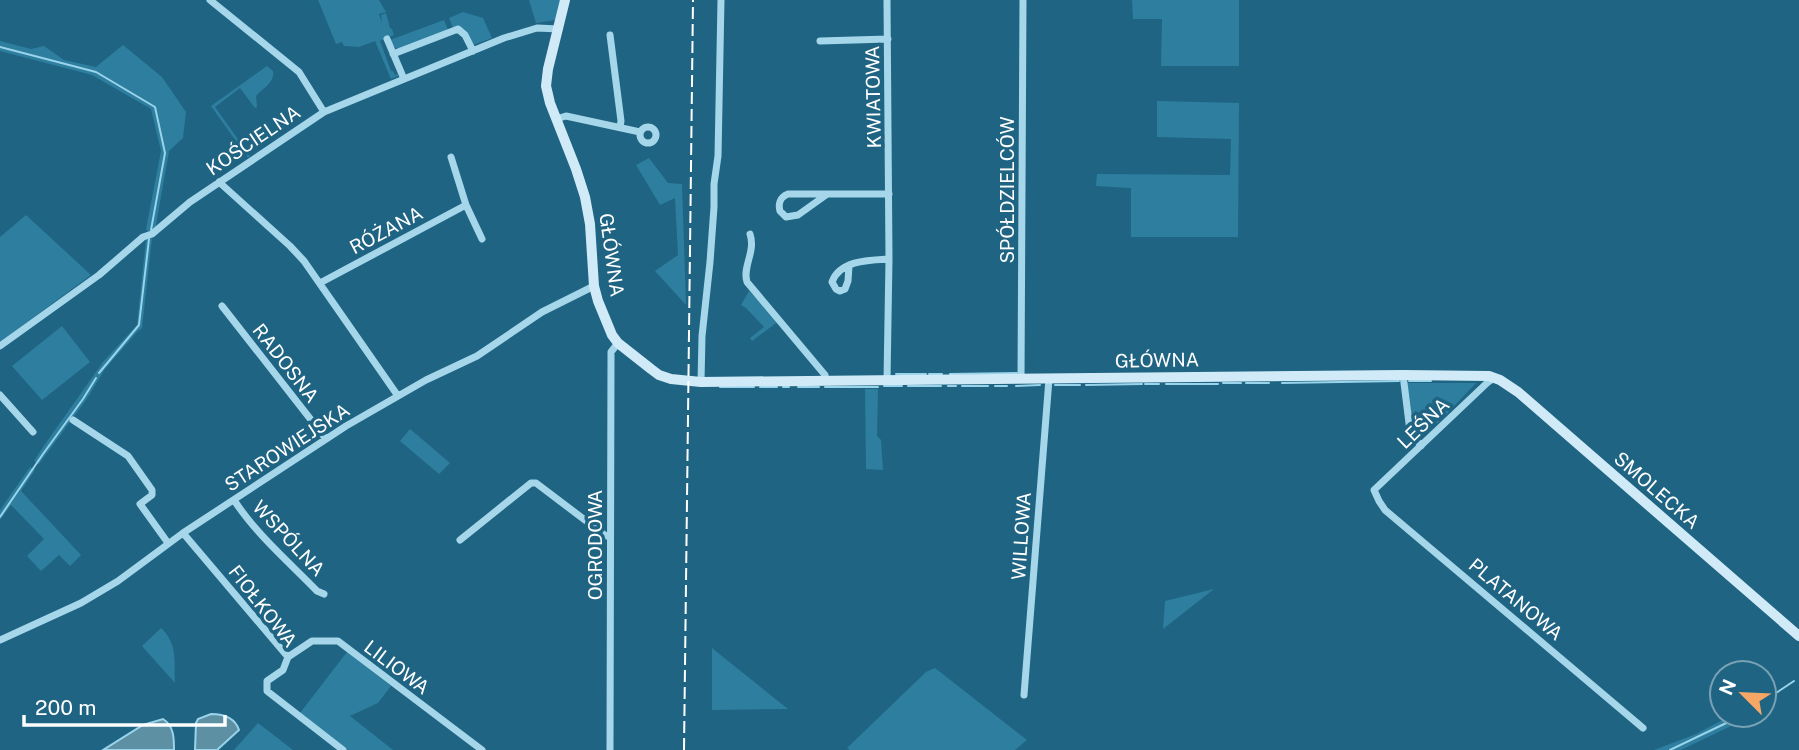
<svg xmlns="http://www.w3.org/2000/svg" width="1799" height="750" font-family="'Public Sans',sans-serif">
	<rect width="100%" height="100%" fill="#1f6483"/>
	<path fill="#2e7e9f" d="M318 0H379L386 12 379 14 382 23 381 15 386 13 390 28 392 29 394 35 380 41 391 71H393L395 75 398 74V76L391 79 375 41 359 47 344 46 342 42 336 44Z
		M529 0H560L555 20 536 23Z
		M1132 0H1239V66H1161L1162 19H1133Z
		M463 12 483 18 492 38 473 45 453 28 449 18Z
		M444 20 448 30 398 49 394 47 390 40Z
		M0 41 31 49 44 46 64 60 96 67 123 45 162 77 186 112 183 138 169 151 155 231 149 233 146 229 161 151 151 109 92 75 0 51Z
		M267 66 273 71C275 83 263 88 256 96L257 107 255 108 240 88 215 107 250 156 248 158 211 106Z
		M1157 101 1239 103 1238 237H1131V188L1096 186 1097 174 1230 175 1231 139 1157 137Z
		M649 158 668 183 682 184 686 305 655 271 678 255 675 198 660 205 636 165Z
		M26 215 91 275 0 342V237Z
		M152 238 142 328 137 332 105 369 86 400 39 464 34 461 43 447 103 362 137 325 146 239Z
		M749 291 779 321 752 341 750 338 764 327 746 308 741 305Z
		M62 326 90 362 42 400 12 366Z
		M1406 383H1476L1440 421 1426 432 1415 430 1411 420Z
		M865 389H878L877 436 881 440 883 470 866 469Z
		M410 429 450 463 439 474 400 441Z
		M30 467 35 470 21 491 81 555 70 566 59 555 41 571 27 556 44 539 11 505 0 520V510Z
		M1214 589 1163 629 1165 601Z
		M161 628C178 644 174 661 175 683L142 646Z
		M712 648 788 709 712 710Z
		M347 652 391 686 378 703 350 716 393 750H348L300 713Z
		M935 668 1027 740 1015 750H850L847 748 926 672Z
		M1732 715H1749L1733 725 1681 750H1654L1696 734Z
		M258 723 293 750H234Z"/>
	<path fill="#5e90a4" stroke="#99d4eb" stroke-width="2" d="M211 714C223 714 235 718 239 730L217 750H195L196 723 198 719Z
		M163 719C174 726 174 738 174 750H103L143 725Z"/>
	<g fill="none" stroke-linecap="round" stroke-linejoin="round">
		<path stroke="#99d4eb" stroke-width="2" d="M0 47 96 72 155 107 165 153 151 230
			M99 373 139 325 149 239
			M896 374H926
			M929 374H942
			M950 374 1017 373
			M1409 381H1431
			M1223 383H1241
			M1246 383H1269
			M1282 383 1399 381
			M1145 384H1159
			M1166 384H1218
			M1055 385H1080
			M1086 385 1142 384
			M884 386H902
			M908 386H941
			M948 386H956
			M962 386H988
			M995 386H1007
			M1016 386 1040 385
			M720 387H754
			M760 387H777
			M783 387H789
			M798 387H819
			M825 387H878
			M0 517 43 454 83 399 96 378
			M1764 701 1794 681
			M1670 750 1743 715"/>
		<path stroke="#a5d6e9" stroke-width="7" d="M210 0 299 72 324 112
			M887 0 889 259 887 380
			M610 35 621 121 620 127
			M387 39 404 79
			M820 41 888 39
			M393 54 458 29 465 35 473 51
			M556 119 566 116 640 132
			M640 135a8 8 0 1 1 16 0a8 8 0 1 1-16 0Z
			M451 157 466 205 482 239
			M219 182 290 246 304 261 398 396
			M826 195 798 215 786 217 780 211C778 204 780 197 788 194H889
			M750 234C756 252 742 267 747 282L825 375 826 381
			M849 266 848 281 845 289 840 291 836 289 832 282C840 260 870 260 889 259
			M320 283 466 205
			M222 306 326 439
			M0 346 99 275 143 237 152 234 190 202 324 112 504 38 537 28 559 29
			M1403 375 1410 431 1421 446
			M1494 378 1487 383 1374 490 1379 501 1385 510 1643 728
			M1021 379 1023 0
			M701 382 702 336 710 262 714 207V184L718 156 721 0
			M0 395 33 432
			M73 420 128 456 152 490V495L140 504 168 543
			M234 500C256 534 289 562 317 591L324 594
			M183 533 288 657 283 670 267 681V691L343 750
			M460 540 531 483H536L606 536H610
			M0 640 81 603 118 581 183 533 346 426 426 380 477 356 542 312 594 286
			M288 657 312 641H338L482 750
			M1024 695 1049 379
			M610 750 611 357V352L618 343"/>
		<path stroke="#d0ebf7" stroke-width="10" d="M565 0 548 69 546 86 550 103 576 169 585 197 590 224 594 286 598 301 612 335 618 343 651 369 659 375 671 379 701 382 1403 375 1489 376 1500 380 1518 392 1799 636"/>
		<path stroke="#fff" stroke-width="2" stroke-dasharray="12 5" stroke-linecap="butt" d="M684 750 693 0"/>
	</g>
	<g text-anchor="middle" dominant-baseline="central" stroke-width="7" stroke-linejoin="round" paint-order="stroke">
		<g font-size="19" fill="#fff" stroke="#1f6483">
			<text transform="translate(873 97) rotate(-91)">KWIATOWA</text>
			<text transform="translate(253 140) rotate(-34)">KOŚCIELNA</text>
			<text transform="translate(1007 190) rotate(-90)">SPÓŁDZIELCÓW</text>
			<text transform="translate(386 230) rotate(-28)">RÓŻANA</text>
			<text transform="translate(612 255) rotate(82)">GŁÓWNA</text>
			<text transform="translate(1157 360) rotate(-1)">GŁÓWNA</text>
			<text transform="translate(286 363) rotate(52)">RADOSNA</text>
			<text transform="translate(1423 423) rotate(-44)">LEŚNA</text>
			<text transform="translate(287 447) rotate(-33)">STAROWIEJSKA</text>
			<text transform="translate(1657 490) rotate(41)">SMOLECKA</text>
			<text transform="translate(1021 536) rotate(-86)">WILLOWA</text>
			<text transform="translate(289 538) rotate(47)">WSPÓLNA</text>
			<text transform="translate(595 545) rotate(-90)">OGRODOWA</text>
			<text transform="translate(1516 599) rotate(40)">PLATANOWA</text>
			<text transform="translate(263 606) rotate(52)">FIOŁKOWA</text>
			<text transform="translate(397 667) rotate(37)">LILIOWA</text>
		</g>
	</g>
	<g transform="translate(1743 694) rotate(294)"><circle r="33" fill="#1f6483" stroke="#79a2b5" stroke-width="2"/>
	<path d="M0-5L12 26L0 18L-12 26Z" fill="#f7a765"/>
	<text y="-10" font-size="19" font-weight="bold" text-anchor="middle" fill="#ffffff">N</text>
	</g>
	<path d="M24 715v10h201v-10" fill="none" stroke="#ffffff" stroke-width="3.5"/>
	<text x="35" y="715" font-size="21" fill="#ffffff" stroke="#1f6483" stroke-width="5" paint-order="stroke">200 m</text>
</svg>
